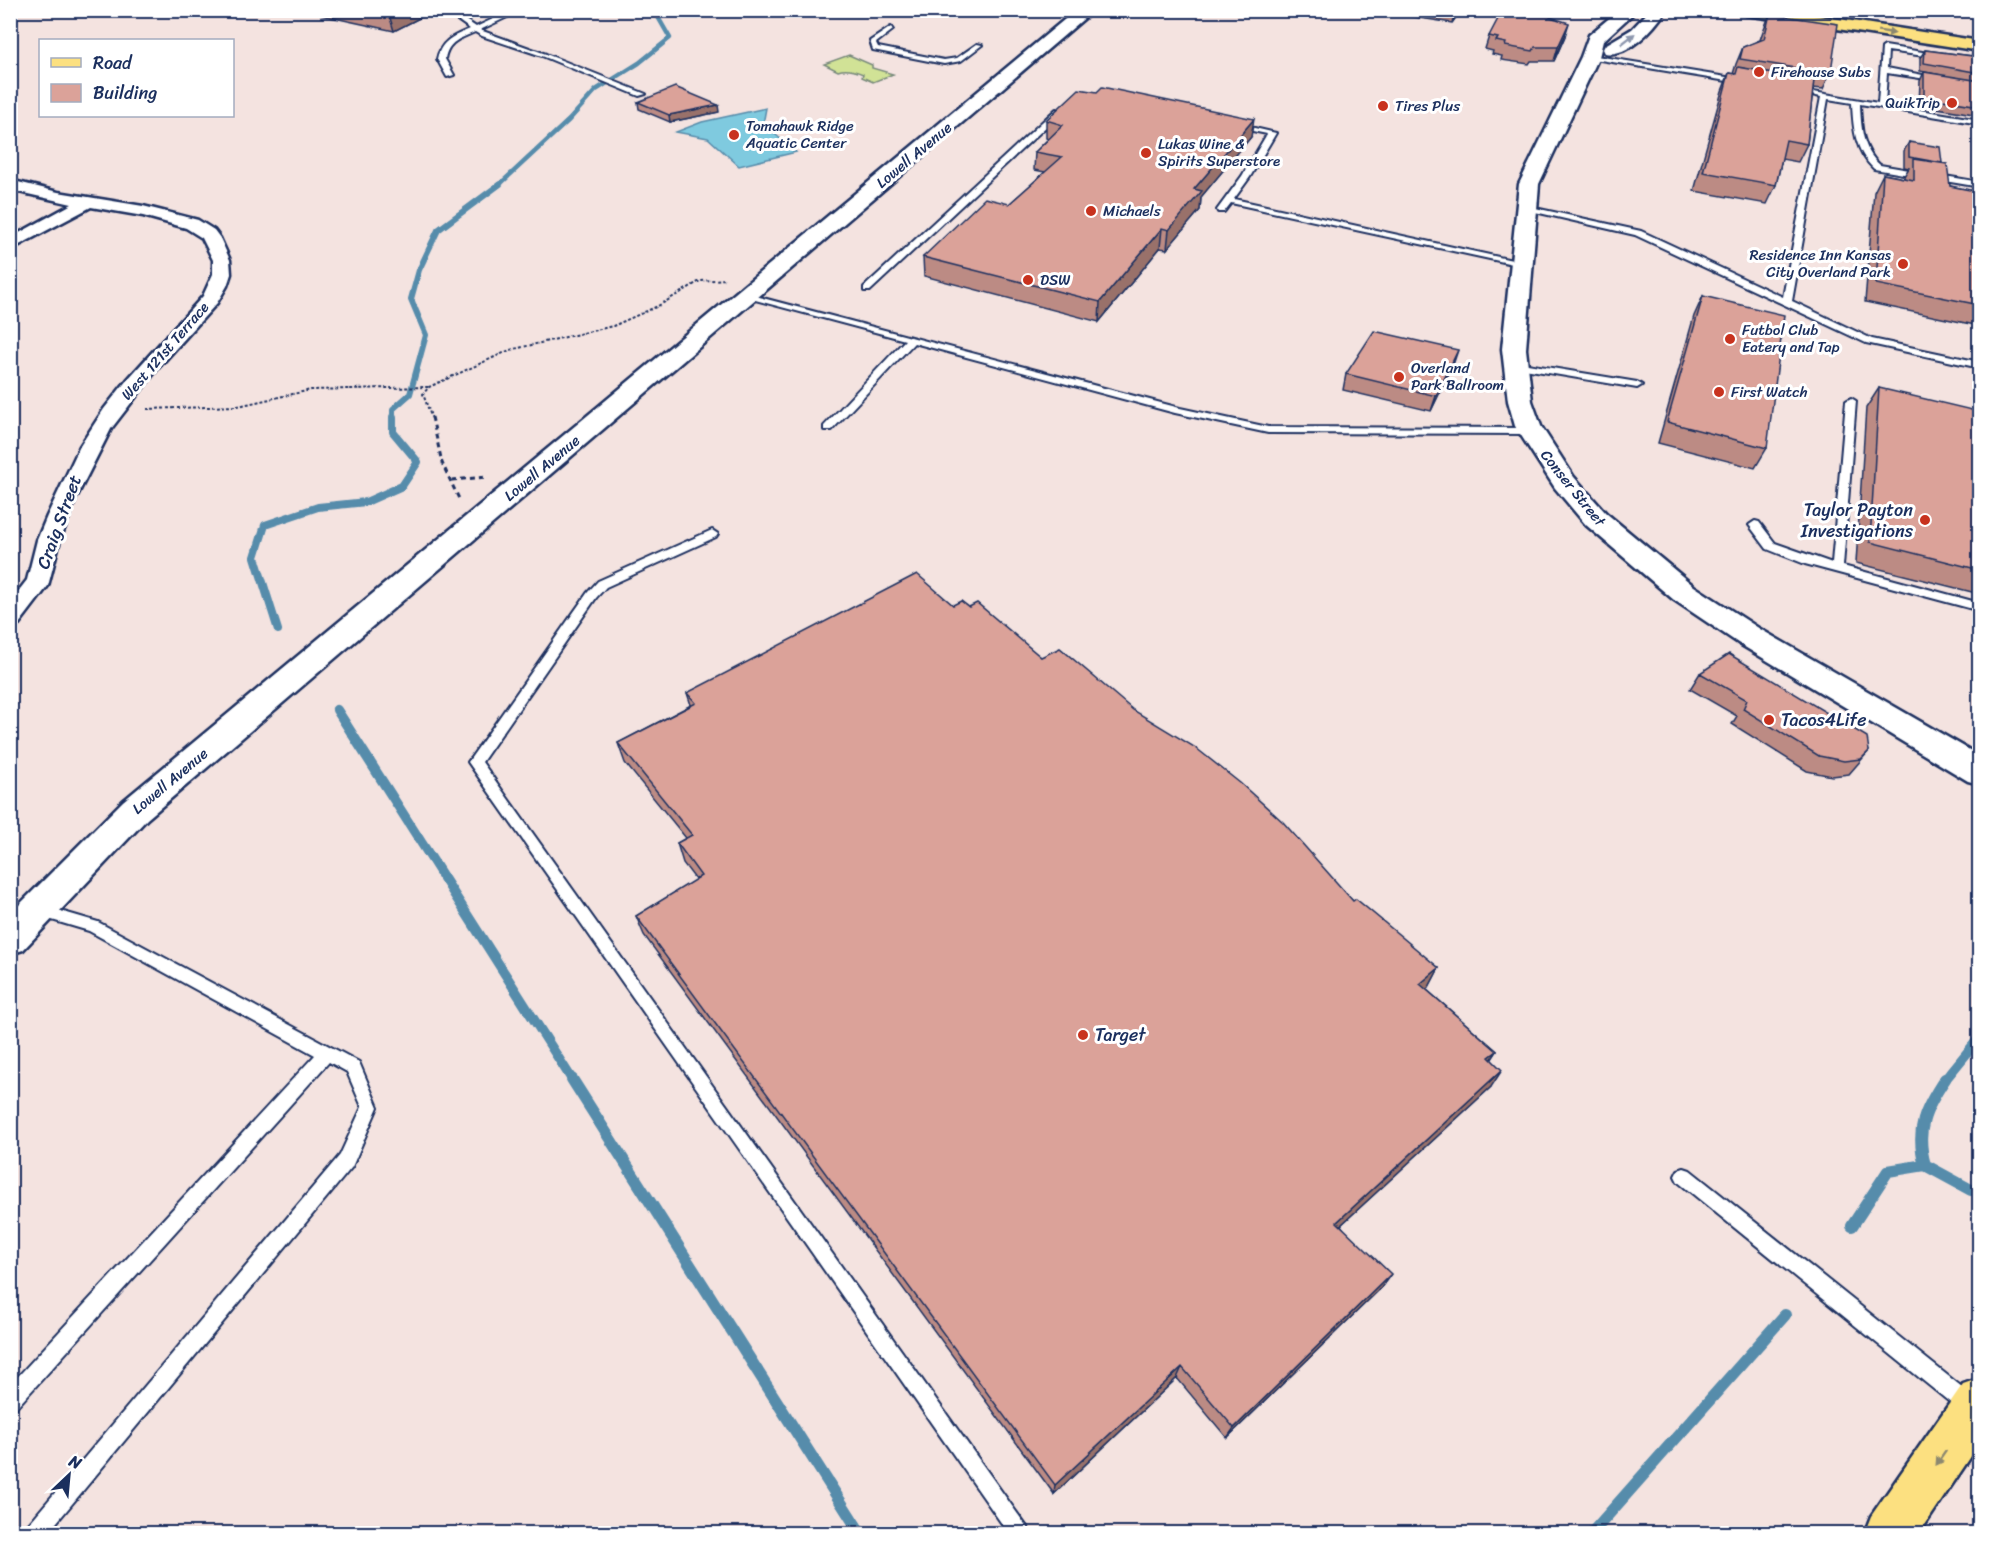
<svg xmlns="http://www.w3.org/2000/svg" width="1990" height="1544" font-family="Sriracha,sans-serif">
	<rect width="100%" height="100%" fill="#f4e3e0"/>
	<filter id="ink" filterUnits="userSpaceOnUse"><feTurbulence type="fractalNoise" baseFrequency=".0167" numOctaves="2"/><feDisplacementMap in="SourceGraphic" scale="12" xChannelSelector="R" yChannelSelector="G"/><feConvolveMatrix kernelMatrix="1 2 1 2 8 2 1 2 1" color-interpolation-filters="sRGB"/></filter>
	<g filter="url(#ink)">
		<path fill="#d1e296" stroke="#76887a" stroke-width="1.5" d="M849 55 872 65V68L893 74 873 82 862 77 863 74C856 71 846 68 838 71L824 64Z"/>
		<path fill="#7fcadf" stroke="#578cab" stroke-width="1.5" d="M766 108 763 124 796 152 739 166 708 138 676 132 702 122Z"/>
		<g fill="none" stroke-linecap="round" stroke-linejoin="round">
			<path stroke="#578cab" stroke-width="4.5" d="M498 186 569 120 596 90 639 63 670 38 654 10"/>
			<path stroke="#578cab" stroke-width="6" d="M393 419V409L410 394 426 335 411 299 419 270 438 230 500 184"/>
			<path stroke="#578cab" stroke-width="8" d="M278 630 255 557 265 525 318 507 366 502 402 486 418 462 393 432V417
				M336 709 338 712"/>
			<path stroke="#578cab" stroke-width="10" d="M337 710 573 1081
				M1944 1081 1980 1037"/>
			<path stroke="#578cab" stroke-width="12" d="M572 1079 861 1534
				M1925 1165C1915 1130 1925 1109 1945 1079
				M1852 1226 1888 1171 1925 1165 1971 1190
				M1591 1534 1785 1315"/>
			<defs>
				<path id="service" d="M456 10H462L461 17 476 27 512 10H522L480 30 546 54 646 94 639 96 542 56 482 36 475 32C460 39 448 41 445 59L454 75 447 77 437 59C441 40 454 36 470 29L456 19Z
					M891 27 893 30 876 43 878 47 944 60 957 58 977 44 982 45 961 61 944 64 873 50 870 41Z
					M1885 46 1941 55V57L1939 58 1888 51 1887 68 1943 79 1939 81 1887 73 1885 104 1980 120V124L1860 104C1861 127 1862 149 1880 165L1980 182V187L1874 169C1855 151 1853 128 1852 103L1828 99 1792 301 1872 339 1980 362V368L1866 343 1635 235 1522 209 1526 206 1641 231 1783 297 1821 97 1792 91 1796 89 1878 103 1882 48Z
					M1590 55 1745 80 1749 82 1745 84 1588 58V56Z
					M1056 109 1063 111 870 291H864V287Z
					M1233 123 1276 133 1250 177 1234 199 1526 263 1522 266 1231 203 1224 212H1218L1217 210 1242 176 1267 134 1233 127Z
					M744 293 1180 408 1268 427 1531 428 1536 431 1531 434 1268 433 1175 413 914 343 832 430H824V426L905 340 744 297Z
					M1515 362 1637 382 1642 385 1637 388 1512 367V363Z
					M1851 398 1856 401 1843 566 1980 603V611L1805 564 1767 549 1749 525 1755 521 1759 522 1775 543 1832 563 1846 401Z
					M712 530 718 534 716 537 606 587 596 598 482 762 1032 1534H1009L468 762 588 592 598 581Z
					M40 905 98 922 359 1062 378 1107 352 1167 47 1534H23L26 1527 340 1155 362 1107 347 1072 329 1062 17 1407 10 1409V1385L315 1055 89 931 35 915 33 911 35 907Z
					M1684 1168 1690 1170 1977 1399 1980 1406 1977 1413 1970 1416 1963 1413 1678 1182 1675 1176 1678 1170Z"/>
				<path id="minor" d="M10 180 58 192 143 206 198 220 214 230 220 238 230 260 231 274 227 286 217 303 159 367 111 429 76 498 60 540 48 586 19 624 10 626V602L27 580 37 540 47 516 80 446 104 409 127 380 203 296 213 274V260L202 238 186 228 143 216 91 207 10 250V238L72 204 10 190Z"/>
				<path id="tertiary" d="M1076 10H1094L147 819 23 950 10 954V914L123 801Z
					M1619 10H1637L1603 41 1599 57 1539 184 1526 349 1532 401 1541 426 1574 477 1606 513 1694 586 1760 629 1980 756V784L1968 781 1738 643 1674 600 1586 525 1555 488 1515 426 1508 401 1502 349 1519 184 1581 57 1589 35Z
					M1650 10H1666C1655 28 1628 58 1605 53L1603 49 1605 45 1632 29Z"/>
				<path id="primary" d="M1738 10H1781L1980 41V51L1746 15Z
					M1980 1378V1443L1919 1534H1864L1871 1516 1963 1384Z"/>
			</defs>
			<use href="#service" stroke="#1b2f5e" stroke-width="4"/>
			<use href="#minor" stroke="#1b2f5e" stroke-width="5"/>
			<use href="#tertiary" stroke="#1b2f5e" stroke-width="5"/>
			<use href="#primary" stroke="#1b2f5e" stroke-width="5"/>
			<path stroke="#1b2f5e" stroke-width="2" stroke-dasharray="3 2" stroke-linecap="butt" d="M147 409 238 406 311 390 428 387
				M432 419 423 394 429 387 510 350 613 326 658 306 700 281 726 279"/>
			<path stroke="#1b2f5e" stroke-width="3" stroke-dasharray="5 4" stroke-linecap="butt" d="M432 417 442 463 460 501
				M452 480 487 477"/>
			<use href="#service" fill="#fff" fill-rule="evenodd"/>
			<use href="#minor" fill="#fff" fill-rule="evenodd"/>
			<use href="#tertiary" fill="#fff" fill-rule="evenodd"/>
			<use href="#primary" fill="#fce080" fill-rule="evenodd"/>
		</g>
		<path fill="#bc8b84" stroke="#1b2f5e" stroke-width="1.5" d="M319 10H435L394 31 321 15Z
			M1395 10H1461L1452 23 1395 14Z
			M1944 10H1980V16Z
			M1552 11 1550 17 1565 36 1554 61H1531L1529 64 1501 60 1502 56 1492 54 1493 51 1485 49 1489 36 1514 15 1524 13Z
			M1770 14 1831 71 1823 89 1813 88 1807 144 1798 162 1782 159 1776 185 1767 204 1694 191 1722 91 1729 73 1733 74 1736 64 1743 47 1760 40 1763 31Z
			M1925 50 1980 57V115L1919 105 1920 81 1924 72 1941 75 1920 71V58Z
			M638 102 719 112 670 122 639 109Z
			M1046 120 1251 137 1201 197 1200 210 1167 249 1160 248 1099 322 924 276 923 257 1009 204 1045 172 1034 170 1035 152 1048 139 1046 138Z
			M1909 142 1942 163 1950 186 1980 192V326L1865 302 1874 192 1883 174 1904 178V176L1909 168 1904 167V151Z
			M1703 296 1767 448 1755 468 1658 443 1694 316Z
			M1453 365 1431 411 1343 390 1346 374Z
			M1879 388 1980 500V594L1856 563 1866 408Z
			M953 605 969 607 1041 657 1439 968 1429 987 1426 989 1497 1051 1491 1060V1087L1341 1225 1381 1288 1227 1438 1177 1378 1054 1494 644 935 636 916 696 880 683 863 677 843 686 838 625 763 618 743 691 705 687 693Z
			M1700 673 1869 751 1849 774 1832 776 1807 771 1732 724 1737 716 1690 689Z"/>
		<path fill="#99716b" stroke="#1b2f5e" stroke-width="1.5" d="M405 10H435L394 31 390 18Z
			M1456 10H1461L1452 23Z
			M1569 23 1565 36 1554 61 1558 47Z
			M718 105 719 112 670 122 669 115Z
			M1254 119 1251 137 1201 197 1200 210 1167 249 1169 230 1194 189Z
			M1162 228 1160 248 1099 322 1100 302Z
			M1458 350 1453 365 1431 411 1436 396Z
			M1439 968 1429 987 1411 1002 1420 984Z
			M1497 1051 1486 1068 1489 1057Z
			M1502 1070 1491 1087 1329 1236 1337 1222Z
			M1391 1274 1381 1288 1227 1438 1234 1428Z
			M1182 1367 1177 1378 1054 1494 1055 1485Z"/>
		<path fill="#dba299" stroke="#1b2f5e" stroke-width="1.5" d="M355 10H405L390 18Z
			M1525 10 1552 11 1550 17 1569 23 1558 47H1535L1533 51 1505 46 1506 43 1496 41 1498 38 1489 36 1501 13 1514 15 1516 11 1524 13Z
			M1770 14 1838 24 1831 71 1815 69V71L1740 59 1743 47 1764 39Z
			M1925 50 1980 57V73L1924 63Z
			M1738 67 1814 80 1807 144 1786 140 1776 185 1703 172 1729 73 1736 74Z
			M1924 72 1980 81V106L1924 97Z
			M675 87 718 105 669 115 638 102Z
			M1102 87 1254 119 1194 189 1202 191 1169 230 1162 228 1100 302 923 257 985 198 1009 204 1062 157 1035 152 1063 125 1046 120 1079 89 1097 92Z
			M1909 142 1940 147 1942 163 1909 157Z
			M1914 159 1947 164 1950 186 1980 192V305L1876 284 1883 174 1914 180Z
			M1703 296 1784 315 1767 448 1667 422Z
			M1374 331 1458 350 1436 396 1346 374Z
			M1879 388 1976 411 1978 500H1980V570L1870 542Z
			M917 574 953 605 961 601 969 607 977 603 1041 657 1060 648 1133 710 1196 748 1240 783 1283 822 1353 901 1356 899 1439 968 1420 984 1497 1051 1489 1057 1502 1070 1337 1222 1391 1274 1234 1428 1182 1367 1055 1485 636 916 701 876 677 843 692 835 618 743 696 703 687 693Z
			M1729 654 1867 737 1869 751 1861 759 1844 761 1819 756 1743 709 1747 700 1700 673Z"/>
		<defs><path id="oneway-solid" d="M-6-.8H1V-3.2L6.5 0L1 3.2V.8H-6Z" transform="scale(1.5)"/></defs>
		<g fill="#8c886f">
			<use href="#oneway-solid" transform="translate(1887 32) rotate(9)"/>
			<use href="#oneway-solid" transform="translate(1941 1458) rotate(125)"/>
		</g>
		<use fill="#8d97ae" href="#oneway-solid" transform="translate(1628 39) rotate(-38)"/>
	</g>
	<g fill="#c8321e" stroke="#fff" stroke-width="2">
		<circle cx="1759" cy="72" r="6"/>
		<circle cx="1952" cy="103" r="6"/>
		<circle cx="1383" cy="106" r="6"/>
		<circle cx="734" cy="135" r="6"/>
		<circle cx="1146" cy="153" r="6"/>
		<circle cx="1091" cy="211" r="6"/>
		<circle cx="1903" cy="264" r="6"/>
		<circle cx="1028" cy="280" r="6"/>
		<circle cx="1730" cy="339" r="6"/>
		<circle cx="1399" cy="377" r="6"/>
		<circle cx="1719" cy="392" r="6"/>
		<circle cx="1925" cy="520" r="6"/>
		<circle cx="1769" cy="720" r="6"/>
		<circle cx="1083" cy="1035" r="6"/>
	</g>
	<g text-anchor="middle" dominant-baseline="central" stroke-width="6" stroke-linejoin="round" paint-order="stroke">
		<g font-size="15" fill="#1b2f5e" stroke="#fff" text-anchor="start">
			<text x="1771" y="72">Firehouse Subs</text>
			<text x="1940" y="103" text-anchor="end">QuikTrip</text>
			<text x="1395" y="106">Tires Plus</text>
			<text x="746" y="126">Tomahawk Ridge<tspan x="746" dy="17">Aquatic Center</tspan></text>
			<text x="1158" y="144">Lukas Wine &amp;<tspan x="1158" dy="17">Spirits Superstore</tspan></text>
			<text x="1103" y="211">Michaels</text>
			<text x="1891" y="255" text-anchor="end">Residence Inn Kansas<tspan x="1891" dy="17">City Overland Park</tspan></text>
			<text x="1040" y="280">DSW</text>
			<text x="1742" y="330">Futbol Club<tspan x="1742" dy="17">Eatery and Tap</tspan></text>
			<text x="1411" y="368">Overland<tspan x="1411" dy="17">Park Ballroom</tspan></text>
			<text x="1731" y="392">First Watch</text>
		</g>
		<g font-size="15" fill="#1b2f5e" stroke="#fff">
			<text transform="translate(914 155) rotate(-40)">Lowell Avenue</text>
			<text transform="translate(165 351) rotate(-49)">West 121st Terrace</text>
			<text transform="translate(542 468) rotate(-40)">Lowell Avenue</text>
			<text transform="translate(1573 488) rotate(51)">Conser Street</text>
			<text transform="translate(170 781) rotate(-40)">Lowell Avenue</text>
		</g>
		<g font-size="18" fill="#1b2f5e" stroke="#fff" text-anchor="start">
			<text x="1913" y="510" text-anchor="end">Taylor Payton<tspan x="1913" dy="21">Investigations</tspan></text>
			<text x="1781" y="720">Tacos4Life</text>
			<text x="1095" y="1035">Target</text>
		</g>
		<g font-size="18" fill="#1b2f5e" stroke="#fff">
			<text transform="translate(59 522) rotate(-70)">Craig Street</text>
		</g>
	</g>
	<rect width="1990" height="1544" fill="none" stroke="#fff" stroke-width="36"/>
	<rect x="18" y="18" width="1954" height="1508" fill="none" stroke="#1b2f5e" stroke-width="2" filter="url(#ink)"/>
	<rect x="39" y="39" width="195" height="78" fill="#ffffff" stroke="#a4acbf" stroke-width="1.5"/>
	<rect x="51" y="58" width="30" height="9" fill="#fce080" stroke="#a4acbf" stroke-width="1.5"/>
	<text x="93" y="69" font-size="18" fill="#1b2f5e">Road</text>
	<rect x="51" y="84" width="30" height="18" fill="#dba299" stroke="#a4acbf" stroke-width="1.5"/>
	<text x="93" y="99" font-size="18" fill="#1b2f5e">Building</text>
	<g transform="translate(69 1475) rotate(26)" stroke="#ffffff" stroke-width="4.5" paint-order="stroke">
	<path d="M0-4.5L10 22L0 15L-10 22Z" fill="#1b2f5e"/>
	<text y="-9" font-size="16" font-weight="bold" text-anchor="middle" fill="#1b2f5e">N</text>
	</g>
</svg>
